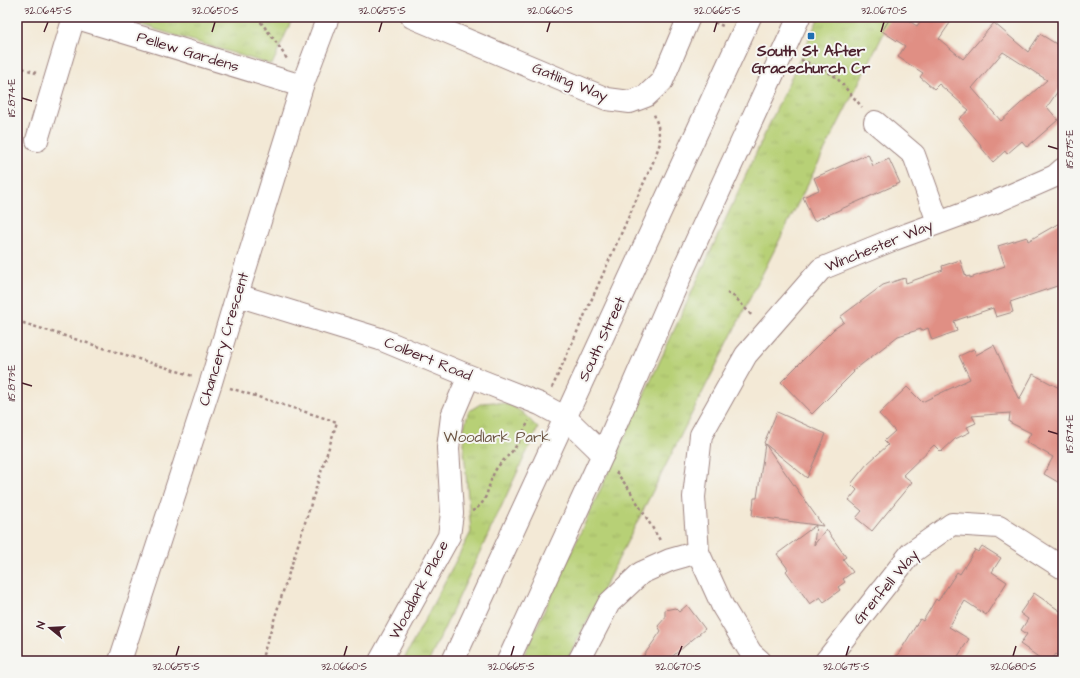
<svg xmlns="http://www.w3.org/2000/svg" width="1080" height="678" font-family="'Architects Daughter',sans-serif">
	<defs>
		<pattern id="grass-tufts" width="24" height="20" patternUnits="userSpaceOnUse"><rect width="24" height="20" fill="#b7d076"/><path d="M3 7l-1-3M5 7V3M7 7l1-3M15 17l-1-3M17 17v-4M19 17l1-3" fill="none" stroke="#9fb266"/></pattern>
	</defs>
	<rect width="100%" height="100%" fill="#f6f6f2"/>
	<filter id="ink" filterUnits="userSpaceOnUse"><feTurbulence type="fractalNoise" baseFrequency=".025" numOctaves="2"/><feDisplacementMap in="SourceGraphic" scale="8" xChannelSelector="R" yChannelSelector="G"/><feConvolveMatrix kernelMatrix="1 2 1 2 8 2 1 2 1" color-interpolation-filters="sRGB"/></filter>
	<filter id="wash" filterUnits="userSpaceOnUse"><feTurbulence type="fractalNoise" baseFrequency=".012" numOctaves="4" result="noise"/><feDisplacementMap in="SourceGraphic" scale="16" xChannelSelector="R" yChannelSelector="G"/><feGaussianBlur stdDeviation="0.9" result="paint"/><feColorMatrix in="noise" values="0 0 0 0 0 0 0 0 0 0 0 0 0 0 0 0 0 1.4 0 .05"/><feComposite in="paint" operator="in"/></filter>
	<g filter="url(#wash)">
		<rect width="100%" height="100%" fill="#f3e9d6"/>
		<path fill="url(#grass-tufts)" stroke="#807850" d="M115 17H293L272 65Z
			M819 17H892L567 661H521Z
			M494 402 511 405 523 413 538 428 429 661H403L471 532 464 450V427L469 411 482 403Z"/>
		<g id="blocks">
			<path fill="#e08f84" fill-rule="evenodd" d="M891 17H903L917 26 923 17H954L939 39 963 59 994 23 1028 52 1040 34 1063 48V90L1060 88 1047 107 1058 120 1027 147 1022 141 1007 154 1005 151 993 162 980 146 981 145 959 119 969 110 939 84 934 89 920 77 923 73 898 57 905 46 882 31ZM1003 52 1047 80 1001 121 972 88Z
				M868 154 873 166 889 159 900 183 814 221 803 197 819 190 814 178Z
				M1063 221V284L1010 302 1013 312 996 317 993 308 954 321 957 331 932 340 928 328 921 331V329L898 336 853 371 854 372 812 414 781 382 834 329 844 322 840 317 883 285 905 278 906 283 943 270 942 266 960 260 966 277 970 276V278L1005 266 998 246 1027 237 1028 241Z
				M994 345 1019 400 1033 374 1063 390V485L1044 474 1053 457 1026 442 1031 433 1009 422 1010 413 972 416 976 423 967 427 970 432 955 439 941 452 934 445 903 475 912 482 872 531 856 518 862 511 849 500 857 490 851 484 867 464 888 445 884 441 895 431 879 414 907 387 922 402 970 379 959 356 974 349 976 355Z
				M777 412 826 434 807 478 764 443Z
				M765 444 823 526 752 516 754 498H757Z
				M816 525 814 545 826 529 846 557 843 559 853 572 843 579 845 582 838 587 840 590 824 602 820 597 810 604 786 571 788 569 777 554Z
				M982 546 1001 558 992 572 1007 582 986 615 965 601 949 627 969 639 955 661H894L920 619 923 621 936 599 938 601 957 572 960 574 975 550 978 552Z
				M1034 593 1063 613V659L1056 654 1051 661H1044L1020 644 1027 634 1021 630 1028 619 1020 613Z
				M687 605 705 629 667 661H640L661 631 658 626 665 618V610L675 608 679 612Z"/>
		</g>
	</g>
	<g filter="url(#ink)">
		<use href="#blocks" fill-opacity="0" stroke="#9e8480" stroke-width="1"/>
		<g fill="none" stroke-linecap="round" stroke-linejoin="round">
			<defs>
				<path id="street" d="M74 17 302 86
					M412 17 607 99 630 102 646 96 662 81 689 17
					M875 122 914 155 938 222
					M37 140 74 17
					M237 295 380 339 469 376 540 404 566 418 603 454
					M120 661 211 382 237 295 302 86 328 17
					M380 661 449 536 452 513 448 448 452 416 469 376
					M579 661 609 603 641 573 670 560 698 552
					M760 661 751 653 723 607 698 552 694 497 701 435 746 355 821 269 892 240 993 203 1055 176 1063 169
					M826 661 911 553 952 524 999 527 1063 568"/>
				<path id="highway" d="M453 661 750 17
					M508 661 603 454 683 270 799 17"/>
			</defs>
			<use href="#street" stroke="#9e8480" stroke-width="24"/>
			<use href="#highway" stroke="#9e8480" stroke-width="24"/>
			<path stroke="#9e8480" stroke-width="2.5" stroke-dasharray="3 3" stroke-linecap="butt" d="M257 17 276 42 287 59
				M709 20 723 26
				M801 60 823 69 836 77 862 107
				M17 66 36 73
				M727 293 735 297 753 317
				M17 321 193 376
				M230 388 337 422 261 661
				M552 388 654 160 660 143 658 126 654 114
				M616 472 629 489 661 542
				M472 511C488 504 487 487 494 473 499 462 510 456 516 446 521 439 524 429 529 421"/>
			<use href="#street" stroke="#fff" stroke-width="22"/>
			<use href="#highway" stroke="#fff" stroke-width="22"/>
		</g>
	</g>
	<path fill="none" stroke="#4a1f2b" stroke-width="1.5" d="M44 32 48 22M212 32 215 22M379 32 382 22M547 32 550 22M714 32 717 22M881 32 884 22M22 98 32 101M1048 146 1058 149M22 383 32 386M1048 431 1058 434M176 656 179 646M344 656 347 646M511 656 514 646M678 656 682 646M846 656 849 646M1013 656 1016 646"/>
	<rect fill="#1f6fb2" stroke="#f6f6f2" stroke-width="1.5" x="807" y="32" width="8" height="8" rx="2"/>
	<g text-anchor="middle" dominant-baseline="central" stroke-width="4" stroke-linejoin="round" paint-order="stroke">
		<g font-size="15" font-weight="bold" fill="#4a1f2b" stroke="#f6f6f2">
			<text x="811" y="51">South St After<tspan x="811" dy="17">Gracechurch Cr</tspan></text>
		</g>
		<g font-size="15" fill="#4a1f2b" stroke="#f6f6f2">
			<text transform="translate(188 52) rotate(17)">Pellew Gardens</text>
			<text transform="translate(570 82) rotate(22)">Gatling Way</text>
			<text transform="translate(879 246) rotate(-22)">Winchester Way</text>
			<text transform="translate(224 339) rotate(-73)">Chancery Crescent</text>
			<text transform="translate(602 339) rotate(-65)">South Street</text>
			<text transform="translate(428 359) rotate(22)">Colbert Road</text>
			<text transform="translate(886 587) rotate(-50)">Grenfell Way</text>
			<text transform="translate(419 590) rotate(-62)">Woodlark Place</text>
		</g>
		<g font-size="15" fill="#6b5442" stroke="#f6f6f2">
			<text x="497" y="437">Woodlark Park</text>
		</g>
	</g>
	<rect width="1080" height="678" fill="none" stroke="#f6f6f2" stroke-width="44"/>
	<g transform="translate(50 628) rotate(288)" stroke="#f6f6f2" stroke-width="3" paint-order="stroke">
	<path d="M0-3L7 15L0 10L-7 15Z" fill="#4a1f2b"/>
	<text y="-6" font-size="11" font-weight="bold" text-anchor="middle" fill="#4a1f2b">N</text>
	</g>
	<rect x="22" y="22" width="1036" height="634" fill="none" stroke="#4a1f2b" stroke-width="1.5"/>
	<g font-size="10" text-anchor="middle" fill="#4a1f2b">
		<text x="48" y="14">32.0645°S</text>
		<text x="215" y="14">32.0650°S</text>
		<text x="382" y="14">32.0655°S</text>
		<text x="550" y="14">32.0660°S</text>
		<text x="717" y="14">32.0665°S</text>
		<text x="884" y="14">32.0670°S</text>
		<text transform="translate(11 98) rotate(-90)" y="4">115.874°E</text>
		<text transform="translate(1069 149) rotate(-90)" y="4">115.875°E</text>
		<text transform="translate(11 383) rotate(-90)" y="4">115.873°E</text>
		<text transform="translate(1069 434) rotate(-90)" y="4">115.874°E</text>
		<text x="176" y="670">32.0655°S</text>
		<text x="344" y="670">32.0660°S</text>
		<text x="511" y="670">32.0665°S</text>
		<text x="678" y="670">32.0670°S</text>
		<text x="846" y="670">32.0675°S</text>
		<text x="1013" y="670">32.0680°S</text>
	</g>
</svg>
